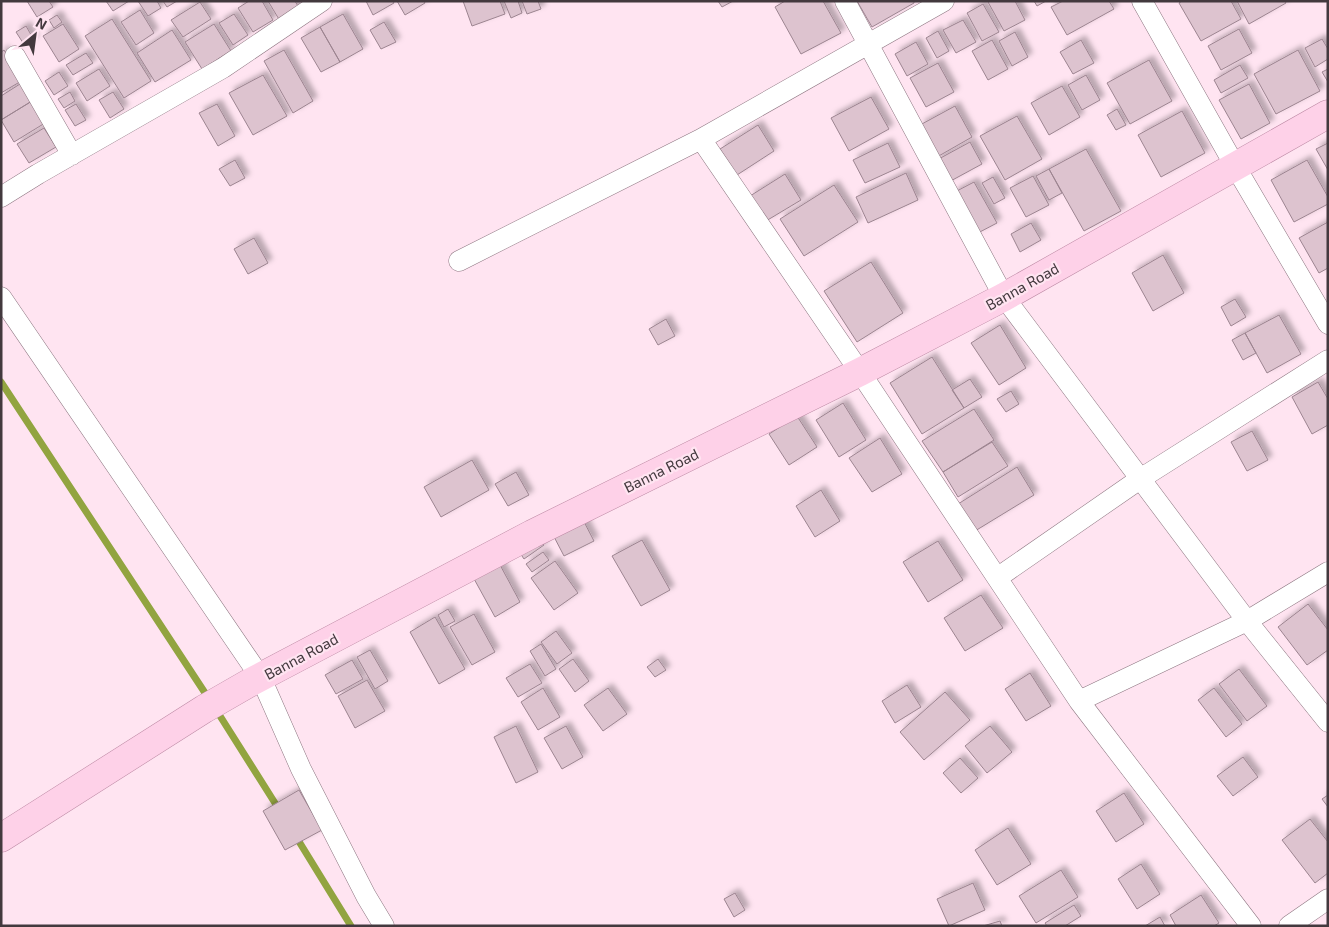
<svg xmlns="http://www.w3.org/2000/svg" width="1329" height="927" font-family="'Exo 2',sans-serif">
	<defs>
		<filter id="shadow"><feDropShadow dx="4.5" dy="-4.5" stdDeviation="2.5" flood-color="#0004"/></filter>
	</defs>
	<rect width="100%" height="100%" fill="#ffe4f1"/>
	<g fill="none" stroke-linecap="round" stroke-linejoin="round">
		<path stroke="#92a440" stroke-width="7" d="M1 382 209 699
			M215 708 280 811
			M295 835 351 926"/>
	</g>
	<path fill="#ddc3cf" stroke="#9c8490" filter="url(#shadow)" d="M27 1H49L53 7 37 17Z
		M106 1H129L113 11Z
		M138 1H157L161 8 148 16Z
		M163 1H177L167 7Z
		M249 1H262L273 20 253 32 238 8Z
		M268 1H295L299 8 280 21Z
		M366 1H393L394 3 373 15Z
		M397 1H424L425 3 405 15Z
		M463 1H500L505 14 472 26Z
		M504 1H518L522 13 511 18Z
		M522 1H538L541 9 527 14Z
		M718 1H733L722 7Z
		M785 1H823L841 33 801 54 775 7Z
		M857 1H914V3L872 27Z
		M989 1H1015L1025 20 1004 31 988 2Z
		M1034 1H1046L1037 6Z
		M1063 1H1109L1114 9 1067 35 1051 7Z
		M1182 1H1231L1241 19 1201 41 1179 3Z
		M1237 1H1285L1286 3 1249 24Z
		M200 2 211 19 183 37 171 20Z
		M983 4 999 32 982 41 967 13Z
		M140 10 154 33 136 45 121 22Z
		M234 14 248 35 233 45 219 23Z
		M343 14 363 49 340 62 320 27Z
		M57 15 62 22 54 28 49 20Z
		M112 19 151 81 124 98 85 36Z
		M963 20 976 42 956 53 943 30Z
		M384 22 396 42 381 49 370 30Z
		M63 24 79 49 59 62 43 36Z
		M214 24 231 51 202 69 185 42Z
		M26 26 34 40 25 46 16 32Z
		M320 27 340 62 321 72 301 38Z
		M1239 29 1252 53 1221 70 1208 46Z
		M172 30 191 60 155 82 137 53Z
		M938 31 949 51 937 58 926 38Z
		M1015 32 1028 57 1012 66 999 41Z
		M1322 39 1328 49V59L1315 67 1305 48Z
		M992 40 1008 69 988 80 972 51Z
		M1081 40 1094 63 1073 74 1060 52Z
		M916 42 928 64 907 76 895 54Z
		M4 50 23 80 1 93V52Z
		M284 50 313 101 293 113 264 61Z
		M1298 50 1320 91 1276 114 1254 74Z
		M86 53 93 63 73 75 66 65Z
		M1149 60 1172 101 1130 124 1107 83Z
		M938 63 954 92 926 107 910 78Z
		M1240 65 1248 78 1221 93 1214 80Z
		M99 69 110 86 87 101 76 83Z
		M1328 69V82L1322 72Z
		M59 72 68 86 54 95 45 81Z
		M263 75 287 116 253 135 229 93Z
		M1086 75 1100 100 1082 110 1068 85Z
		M20 84 32 101 1 120V96Z
		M1249 84 1270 123 1241 139 1219 100Z
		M1062 86 1080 117 1049 135 1031 103Z
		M70 92 75 101 64 108 58 99Z
		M113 92 124 109 110 118 99 100Z
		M871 97 889 129 849 151 831 118Z
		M32 101 45 123 14 142 1 120Z
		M76 104 86 120 75 126 65 110Z
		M217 104 235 136 218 146 199 113Z
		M955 106 972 137 937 157 920 125Z
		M1117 109 1126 125 1116 130 1107 115Z
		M1182 111 1205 153 1161 177 1138 135Z
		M1017 116 1042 159 1005 180 980 136Z
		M758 125 774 151 737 175 720 149Z
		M44 128 56 147 29 163 17 144Z
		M970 142 982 164 947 183 935 161Z
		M888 143 900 167 865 183 853 160Z
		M1328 143V170L1316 149Z
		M1086 149 1121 211 1084 231 1049 169Z
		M235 160 245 178 230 186 219 169Z
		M1307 160 1328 197V204L1294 222 1271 180Z
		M1049 169 1062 193 1049 200 1036 176Z
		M906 173 918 200 868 223 856 197Z
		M785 174 801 200 766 221 750 196Z
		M1033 176 1049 205 1026 217 1010 188Z
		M993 177 1005 198 994 204 982 183Z
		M974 182 997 223 976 234 953 193Z
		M834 185 858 222 804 256 780 219Z
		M1328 222V268L1319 273 1299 238Z
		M1031 223 1041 240 1020 252 1011 234Z
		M254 238 268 263 248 274 234 249Z
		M1163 255 1184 293 1153 311 1132 273Z
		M871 262 903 313 857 342 824 291Z
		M1235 299 1246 317 1231 326 1221 307Z
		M1279 315 1301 354 1267 373 1245 333Z
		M666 319 675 336 658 345 649 329Z
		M1000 325 1026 368 999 385 971 343Z
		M1245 333 1256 353 1243 360 1232 340Z
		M932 357 964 408 922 434 890 383Z
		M970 379 982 397 964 408 952 390Z
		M1318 382 1328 399V425L1312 434 1292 397Z
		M1011 391 1019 404 1006 412 997 399Z
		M843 403 866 440 839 457 816 420Z
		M974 409 994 440 943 472 922 441Z
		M797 416 817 447 789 465 769 434Z
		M1252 431 1268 460 1247 471 1231 442Z
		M880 438 902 474 872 492 849 458Z
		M992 442 1008 466 958 497 943 472Z
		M472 460 489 490 441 517 424 487Z
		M1017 467 1034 495 975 531 958 504Z
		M516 472 529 495 508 506 495 484Z
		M821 490 840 521 815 537 796 506Z
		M581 516 594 541 564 556 551 531Z
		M538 536 544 545 524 559 518 550Z
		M642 540 670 590 641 606 612 556Z
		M938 541 963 580 928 602 903 562Z
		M543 552 549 560 532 572 526 564Z
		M555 561 578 593 554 610 531 578Z
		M499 563 520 602 495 617 473 577Z
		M981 595 1003 628 965 651 944 618Z
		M1308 604 1328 630V650L1307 665 1278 627Z
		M448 609 455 621 444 627 438 615Z
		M474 614 495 652 472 665 450 627Z
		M435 617 465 669 439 684 410 632Z
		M556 631 572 653 557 664 541 642Z
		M541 644 556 669 545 676 530 651Z
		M370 650 388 681 375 689 357 657Z
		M573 659 589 681 575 692 559 669Z
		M658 659 666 670 655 677 647 667Z
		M352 660 363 679 336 694 325 675Z
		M530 664 542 683 518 697 506 678Z
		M1239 669 1267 706 1247 721 1219 684Z
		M1030 673 1051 706 1026 721 1005 689Z
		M367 680 385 711 355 728 338 696Z
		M907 685 921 707 895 723 882 701Z
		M543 688 560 717 538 730 521 702Z
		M608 688 627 714 603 731 584 705Z
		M1214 688 1242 724 1226 737 1198 700Z
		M945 692 970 720 924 760 900 732Z
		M516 726 538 772 516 783 494 737Z
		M566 726 583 757 562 769 544 738Z
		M990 726 1012 752 987 773 965 746Z
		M1243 757 1258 777 1233 796 1217 776Z
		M960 758 978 778 961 793 943 773Z
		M299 790 322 830 285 850 263 811Z
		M1124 793 1144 824 1116 842 1096 811Z
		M1328 795V807L1322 799Z
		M1310 819 1328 842V873L1315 883 1282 840Z
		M1008 828 1031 864 997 885 975 850Z
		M1141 864 1160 894 1137 909 1118 879Z
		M1061 870 1078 897 1036 923 1019 896Z
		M973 883 985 910 949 926 937 899Z
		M735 893 745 910 734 917 724 899Z
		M1201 895 1219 923 1214 926H1176L1170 915Z
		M1074 905 1081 916 1065 926H1047L1045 923Z
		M1160 917 1165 926H1145Z
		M1000 921 1002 926H983Z"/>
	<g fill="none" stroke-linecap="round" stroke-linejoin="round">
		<defs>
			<path id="minor" d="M845 1 1004 297 1247 621 1328 722
				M1142 1 1235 166 1328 324
				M15 56 72 155
				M701 139 860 372 1079 701 1251 926
				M1 197 38 174 223 68 322 1
				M459 261 701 139 944 1
				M1 297 261 678 301 769 366 896 384 926
				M997 578 1140 479 1328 360
				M1079 701 1247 621 1328 572
				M1289 926 1328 899"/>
			<path id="primary" d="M1 838 204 709 251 682 532 534 860 372 1004 297 1328 114"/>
		</defs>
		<use href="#minor" stroke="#8d7681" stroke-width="21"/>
		<use href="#primary" stroke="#bc88a3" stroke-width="29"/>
		<use href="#minor" stroke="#fff" stroke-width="20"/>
		<use href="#primary" stroke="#fed1e8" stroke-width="28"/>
	</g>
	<g text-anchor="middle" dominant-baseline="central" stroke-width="4.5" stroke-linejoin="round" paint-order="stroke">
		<g font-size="15" fill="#43393e" stroke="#ffe4f1">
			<text transform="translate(1022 286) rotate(-29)">Banna Road</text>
			<text transform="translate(661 470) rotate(-26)">Banna Road</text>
			<text transform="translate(301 656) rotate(-28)">Banna Road</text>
		</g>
	</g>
	<rect width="1329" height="927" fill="none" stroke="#43393e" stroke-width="5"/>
	<g transform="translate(35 35) rotate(29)" stroke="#ffe4f1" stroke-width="4" paint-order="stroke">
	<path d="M0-4L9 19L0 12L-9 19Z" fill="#43393e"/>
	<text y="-8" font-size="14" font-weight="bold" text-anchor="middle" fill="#43393e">N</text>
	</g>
</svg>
